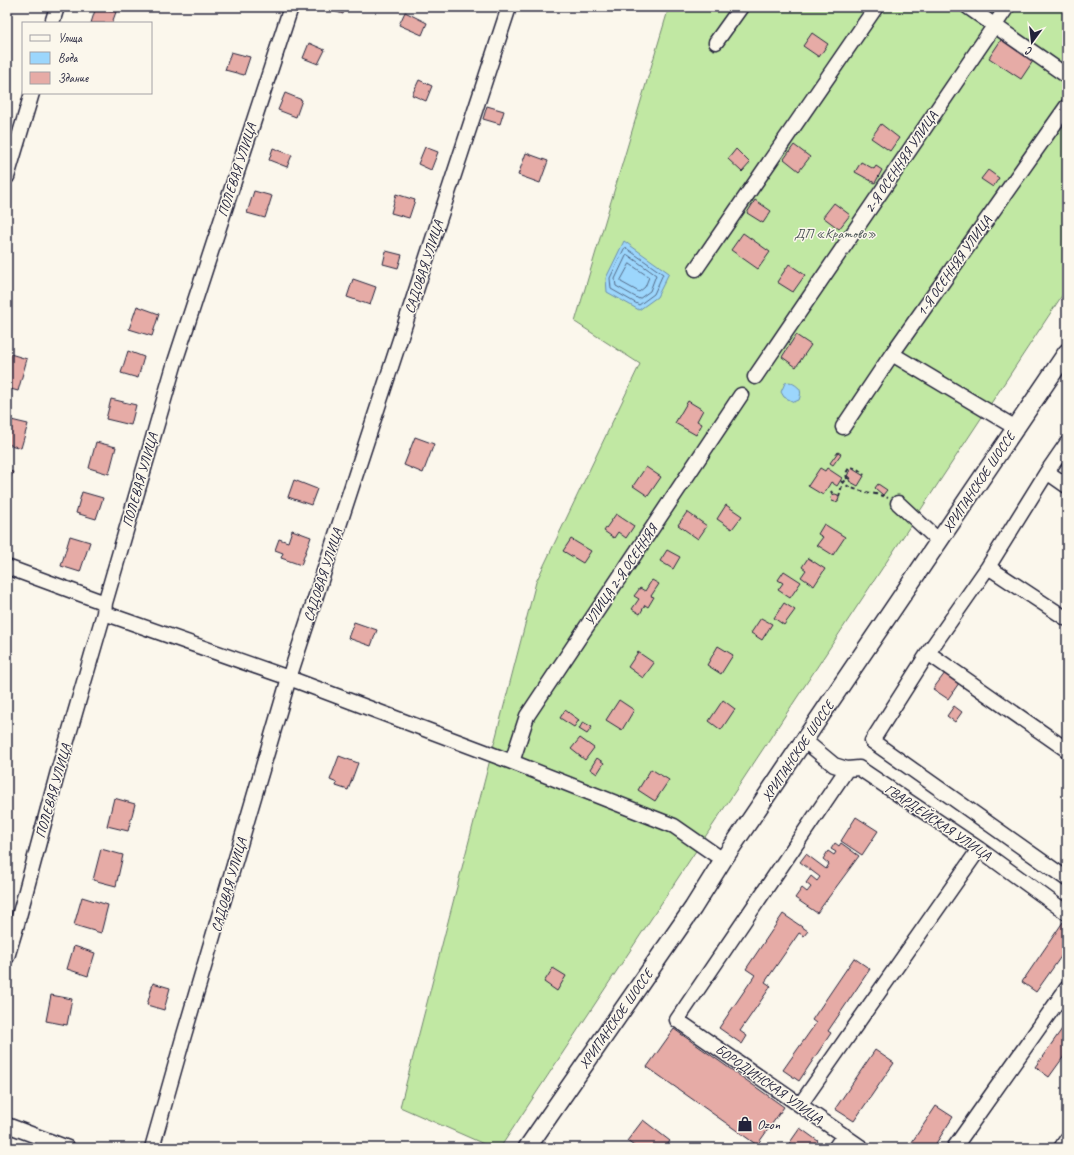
<svg xmlns="http://www.w3.org/2000/svg" width="1074" height="1155" font-family="Caveat,sans-serif">
	<rect width="100%" height="100%" fill="#fbf7ec"/>
	<filter id="ink" filterUnits="userSpaceOnUse"><feTurbulence type="fractalNoise" baseFrequency=".025" numOctaves="2"/><feDisplacementMap in="SourceGraphic" scale="8" xChannelSelector="R" yChannelSelector="G"/><feConvolveMatrix kernelMatrix="1 2 1 2 8 2 1 2 1" color-interpolation-filters="sRGB"/></filter>
	<g filter="url(#ink)">
		<path fill="#c1e8a3" stroke="#72856f" d="M669 7H1067V288L500 1148H493L400 1107 536 582 640 364 575 322Z"/>
		<path fill="#9cd6fc" stroke="#6b8eaf" d="M624 241 669 273 657 297 639 310 607 292 606 278Z
			M790 382C799 387 803 389 799 400L794 402 784 397 781 392 785 383Z"/>
		<g fill="none" stroke-linecap="round" stroke-linejoin="round">
			<path stroke="#536a88" stroke-width="1" d="M626 248 663 274 654 294 639 305 611 289 610 278 624 249Z
				M628 255 656 275 650 291 639 299 616 286 615 279 626 256Z
				M630 264 649 277 645 287 639 292 621 282V280Z"/>
		</g>
		<path fill="#e6aba6" stroke="#22223b" d="M96 7H100L116 12 112 23H91Z
			M328 7H345L343 14 327 9Z
			M405 12 427 23 422 35 399 25Z
			M812 33 828 44 819 57 803 46Z
			M1003 37 1035 58 1021 79 989 58Z
			M309 43 325 50 318 64 303 58Z
			M231 52 250 57 244 75 225 70Z
			M419 80 432 86 426 101 412 95Z
			M285 93 302 100 296 117 278 110Z
			M487 106 504 111 500 124 483 119Z
			M881 124 899 138 890 151 871 138Z
			M794 145 810 157 799 171 784 159Z
			M425 147 438 152 431 170 418 164Z
			M273 148 292 155 287 167 269 160Z
			M736 149 750 163 742 172 728 159Z
			M526 153 548 161 540 183 518 175Z
			M861 162 874 169 876 166 882 170 875 183 855 172Z
			M988 170 999 178 993 187 981 179Z
			M254 191 272 196 265 218 247 213Z
			M396 194 415 200 409 218 391 213Z
			M755 200 771 211 763 223 747 213Z
			M834 203 850 215 839 229 823 217Z
			M743 233 770 252 758 269 731 250Z
			M386 251 402 255 398 268 383 264Z
			M789 264 805 275 793 292 777 282Z
			M353 279 376 287 370 305 347 297Z
			M137 306 159 314 152 336 129 329Z
			M796 335 811 345 796 367 782 357Z
			M128 351 144 357 138 378 121 373Z
			M7 353 27 359 18 391 7 388Z
			M111 399 136 405 131 425 106 419Z
			M688 401 703 410 697 421 702 424 696 435 675 423Z
			M7 419 28 424 21 448 7 444Z
			M415 437 434 444 423 473 404 465Z
			M96 442 116 447 109 474 89 468Z
			M838 452 841 454 833 465 830 463Z
			M646 467 661 477 648 496 633 486Z
			M820 468 825 471 827 468 842 478 837 486 831 482 823 495 808 486Z
			M851 468 864 476 858 486 849 481 851 478 847 476Z
			M7 470 13 472 7 486Z
			M294 480 317 489 311 505 288 497Z
			M878 484 887 490 883 495 875 488Z
			M82 492 103 498 96 519 76 513Z
			M831 498a4 4 0 1 1 8 0a4 4 0 1 1-8 0Z
			M726 505 742 516 732 529 717 519Z
			M687 512 707 526 698 539 678 525Z
			M616 514 634 526 626 538 618 532 614 538 604 531Z
			M824 524 845 537 833 555 817 545 823 537 818 534Z
			M292 530 311 537 301 565 281 558 283 553 275 550 279 539 288 542Z
			M70 536 90 542 80 572 61 566Z
			M571 539 591 551 583 563 563 551Z
			M667 550 680 557 673 569 660 561Z
			M808 558 825 569 814 586 801 577 806 570 802 567Z
			M784 571 801 582 790 598 778 590 783 583 778 580Z
			M652 580 659 584 651 596 654 597 648 607 645 605 640 614 632 609 639 599 634 596 640 588 645 591Z
			M784 603 795 610 784 625 774 618Z
			M761 618 772 624 762 640 751 633Z
			M354 622 377 630 371 646 348 638Z
			M718 646 733 655 721 674 707 665Z
			M638 652 654 663 643 678 628 667Z
			M945 673 959 683 948 699 933 689Z
			M619 700 634 710 622 730 606 720Z
			M723 700 735 709 721 730 709 721Z
			M954 706 962 712 955 722 947 716Z
			M565 710 579 720 574 727 560 718Z
			M583 722 592 727 587 734 579 729Z
			M580 738 594 748 585 760 571 749Z
			M339 756 358 763 348 790 336 786 337 783 330 780Z
			M597 758 604 763 597 774 590 769Z
			M651 769 669 780 655 801 638 790Z
			M114 798 135 804 128 831 107 826Z
			M856 817 878 831 862 855 841 841Z
			M835 843 839 846 841 843 859 856 817 913 795 898 802 888 807 892 811 887 806 883 811 876 817 881 820 877 800 862 806 854 826 869 829 864 823 859 828 851 834 855 836 852 831 849Z
			M101 849 123 855 116 886 93 880Z
			M82 897 108 905 101 933 74 925Z
			M783 914 808 931 804 936 799 933 765 982 771 986 740 1031 747 1036 742 1044 719 1028 755 975 746 969Z
			M1063 922 1067 925V948L1036 992 1022 982Z
			M74 946 95 953 88 976 67 969Z
			M854 958 870 969 828 1031 831 1033 799 1081 783 1070 816 1023 812 1020Z
			M553 968 566 976 557 991 544 982Z
			M153 983 170 988 164 1010 147 1005Z
			M51 995 72 999 67 1025 46 1021Z
			M1067 1022V1052L1049 1077 1035 1067Z
			M674 1029 784 1107 757 1145 647 1067Z
			M875 1050 894 1063 854 1121 835 1109Z
			M936 1106 953 1117 933 1148H908Z
			M643 1120 670 1141 665 1148H637L627 1141Z
			M800 1128 818 1141 813 1148H786Z"/>
		<g fill="none" stroke-linecap="round" stroke-linejoin="round">
			<defs>
				<path id="minor" d="M968 7 1067 76
					M52 23 57 7
					M716 42 741 7
					M7 177 32 93
					M696 269 876 7
					M892 354 1016 428
					M755 377 1007 7
					M843 427 892 354 1067 106
					M1067 443 1047 472 988 567 928 653 872 741 1067 879
					M1047 472 1067 486
					M898 503 939 541
					M7 567 105 603
					M988 567 1067 619
					M104 613 289 678 512 762 674 826 723 860
					M928 653 1067 750
					M805 741 834 765 847 769 859 768 979 849 1067 913
					M512 762 527 716 741 395
					M847 769 677 1020 862 1148
					M7 957 17 924 57 775 104 613 105 603 175 362 291 7
					M800 1105 979 849
					M7 1125 68 1148
					M152 1148 184 1035 289 678 509 7
					M835 1148 844 1135
					M954 1148 1067 988
					M1061 1148 1067 1139"/>
				<path id="major" d="M527 1148 693 908 723 860 1067 352"/>
			</defs>
			<use href="#minor" stroke="#22223b" stroke-width="17"/>
			<use href="#major" stroke="#22223b" stroke-width="20"/>
			<path stroke="#22223b" stroke-width="2" stroke-dasharray="4 3" stroke-linecap="butt" d="M847 479 846 473 849 468C855 466 861 471 864 475
				M841 481C853 493 873 491 888 498
				M831 491 833 495
				M839 497C841 489 842 480 850 478"/>
			<use href="#minor" stroke="#fbf7ec" stroke-width="14"/>
			<use href="#major" stroke="#fbf7ec" stroke-width="17"/>
		</g>
	</g>
	<defs>
		<symbol id="shop-bare" viewBox="-9 -9 18 18"><path d="M-5-2.5h2.3a2.7 3.5 0 0 1 5.4 0H5L5.5 6h-11ZM-1.5-2.5h3a1.5 2.3 0 0 0-3 0Z" fill="#22223b" stroke="#fbf7ec" stroke-width="2.5" paint-order="stroke"/></symbol>
	</defs>
	<g fill-rule="evenodd">
		<use href="#shop-bare" x="734" y="1113" width="22" height="22"/>
	</g>
	<g text-anchor="middle" dominant-baseline="central" stroke-width="3" stroke-linejoin="round" paint-order="stroke">
		<g font-size="14" fill="#22223b" stroke="#fbf7ec">
			<text transform="translate(901 162) rotate(-56)">2-Я ОСЕННЯЯ УЛИЦА</text>
			<text transform="translate(237 170) rotate(-72)">ПОЛЕВАЯ УЛИЦА</text>
			<text transform="translate(954 266) rotate(-55)">1-Я ОСЕННЯЯ УЛИЦА</text>
			<text transform="translate(424 267) rotate(-72)">САДОВАЯ УЛИЦА</text>
			<text transform="translate(140 480) rotate(-74)">ПОЛЕВАЯ УЛИЦА</text>
			<text transform="translate(979 482) rotate(-56)">ХРИПАНСКОЕ ШОССЕ</text>
			<text transform="translate(323 575) rotate(-72)">САДОВАЯ УЛИЦА</text>
			<text transform="translate(621 575) rotate(-56)">УЛИЦА 2-Я ОСЕННЯЯ</text>
			<text transform="translate(798 751) rotate(-56)">ХРИПАНСКОЕ ШОССЕ</text>
			<text transform="translate(53 791) rotate(-74)">ПОЛЕВАЯ УЛИЦА</text>
			<text transform="translate(938 822) rotate(34)">ГВАРДЕЙСКАЯ УЛИЦА</text>
			<text transform="translate(229 885) rotate(-74)">САДОВАЯ УЛИЦА</text>
			<text transform="translate(616 1019) rotate(-55)">ХРИПАНСКОЕ ШОССЕ</text>
			<text transform="translate(769 1084) rotate(35)">БОРОДИНСКАЯ УЛИЦА</text>
		</g>
		<g font-size="14" fill="#4a5455" stroke="#fbf7ec">
			<text x="835" y="233">ДП «Кратово»</text>
		</g>
		<g font-size="14" fill="#22223b" stroke="#fbf7ec" text-anchor="start">
			<text x="757" y="1124">Ozon</text>
		</g>
	</g>
	<rect width="1074" height="1155" fill="none" stroke="#fbf7ec" stroke-width="24"/>
	<rect x="12" y="12" width="1050" height="1131" fill="none" stroke="#22223b" stroke-width="1.5" filter="url(#ink)"/>
	<rect x="22" y="22" width="130" height="72" fill="#fbf7ec" stroke="#a4a2a5"/>
	<rect x="30" y="35" width="20" height="6" fill="#fbf7ec" stroke="#a4a2a5"/>
	<text x="58" y="42" font-size="12" fill="#22223b">Улица</text>
	<rect x="30" y="52" width="20" height="12" fill="#9cd6fc" stroke="#a4a2a5"/>
	<text x="58" y="62" font-size="12" fill="#22223b">Вода</text>
	<rect x="30" y="72" width="20" height="12" fill="#e6aba6" stroke="#a4a2a5"/>
	<text x="58" y="82" font-size="12" fill="#22223b">Здание</text>
	<g transform="translate(1032 42) rotate(195)" stroke="#fbf7ec" stroke-width="3" paint-order="stroke">
	<path d="M0-3L7 15L0 10L-7 15Z" fill="#22223b"/>
	<text y="-6" font-size="11" font-weight="bold" text-anchor="middle" fill="#22223b">С</text>
	</g>
</svg>
